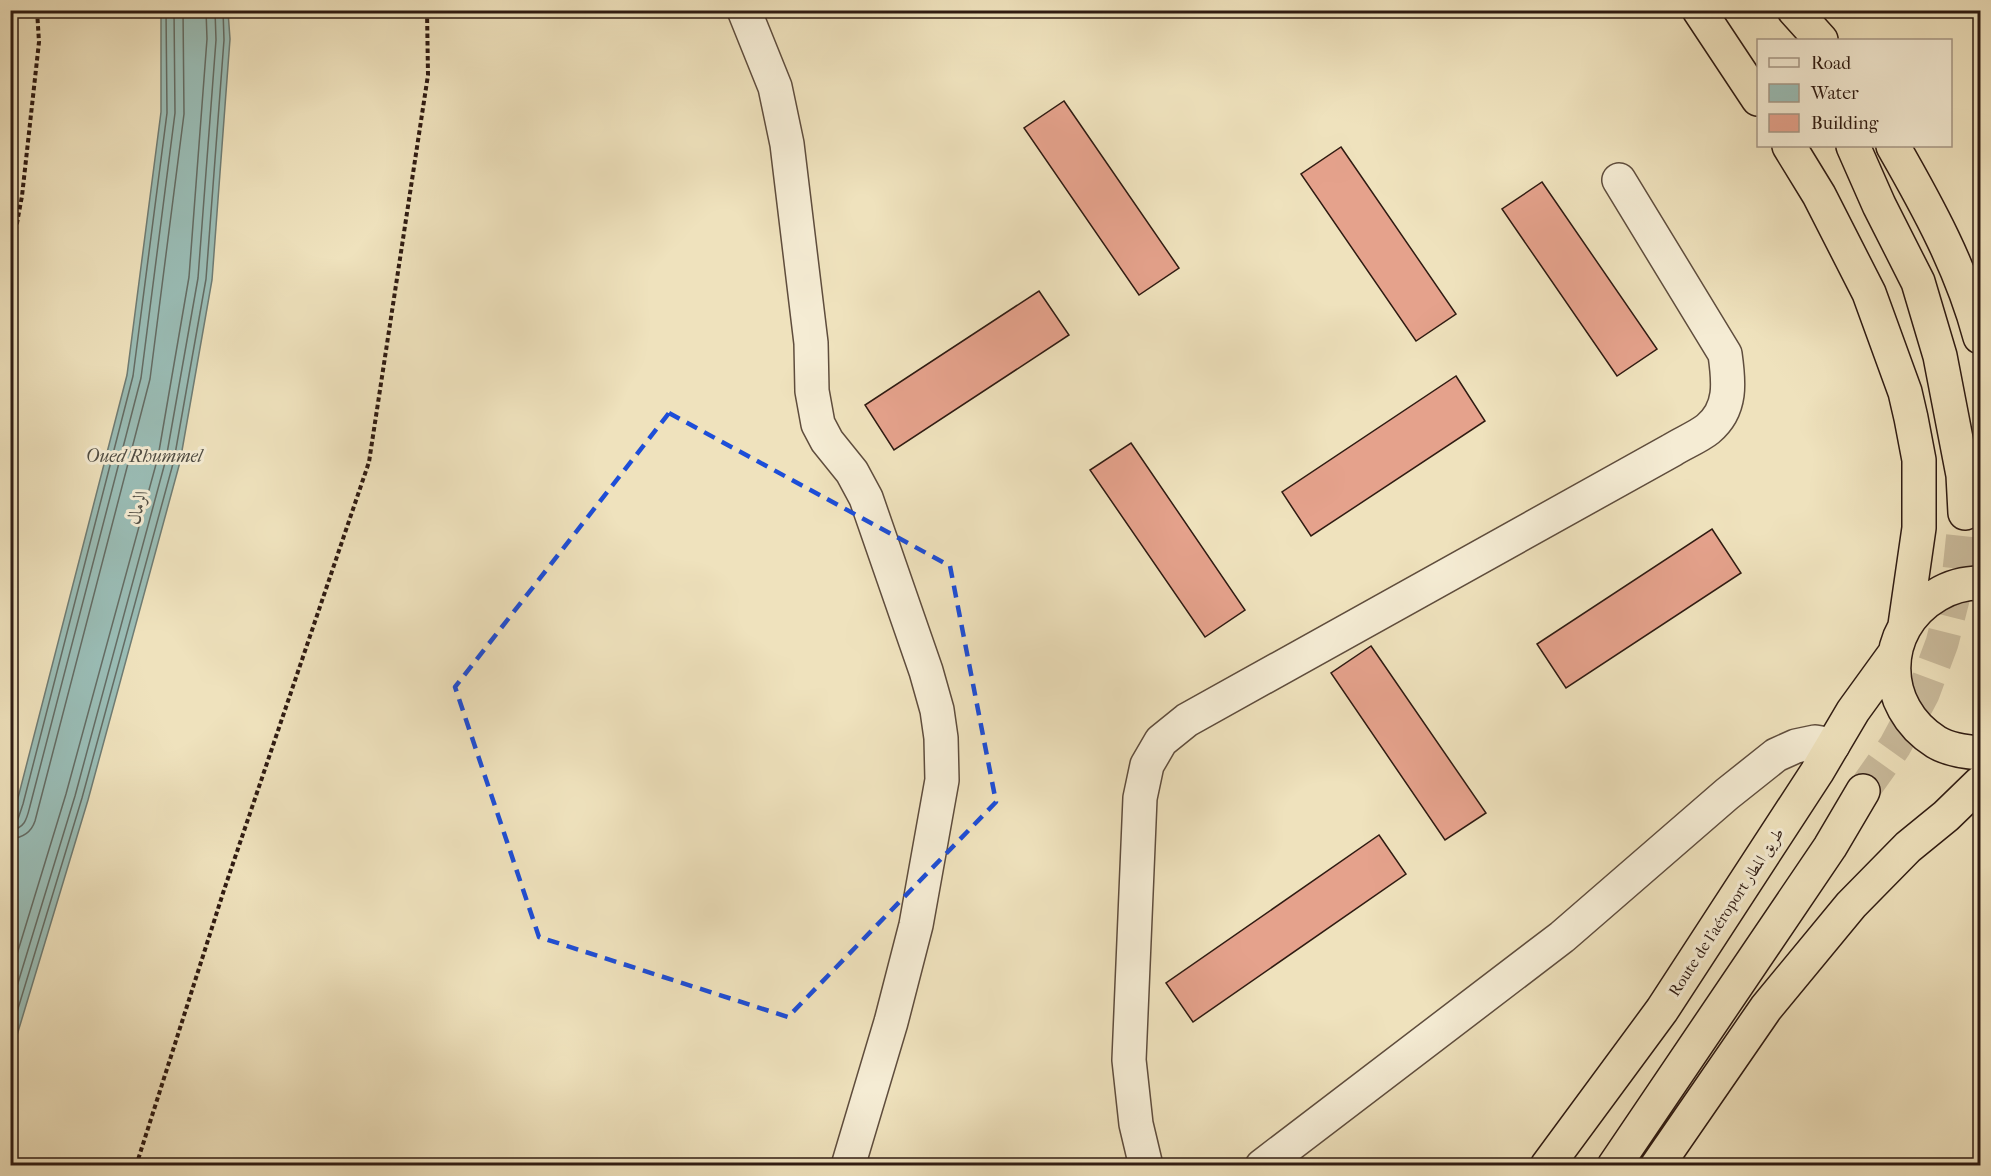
<svg xmlns="http://www.w3.org/2000/svg" width="1991" height="1176" font-family="'IM FELL French Canon',Amiri,serif">
	<rect width="100%" height="100%" fill="#efe2bd"/>
	<filter id="stains"><feTurbulence type="fractalNoise" baseFrequency=".00333" numOctaves="4"/><feColorMatrix values="0 0 0 0 .2 0 0 0 0 .09 0 0 0 0 .02 0 0 0 .5 -.17"/></filter>
	<radialGradient id="worn" r=".72"><stop offset=".6" stop-color="#630" stop-opacity="0"/><stop offset="1" stop-color="#630" stop-opacity=".3"/></radialGradient>
	<path fill="#9abdb6" stroke="#6f7c74" stroke-width="1.5" d="M161 11H228L230 39 212 280 180 462 88 800 11 1055V825L127 375 161 112Z"/>
	<g fill="none" stroke-linecap="round" stroke-linejoin="round">
		<path stroke="#646c64" stroke-width="1.5" d="M10 822 18 819 23 804 133 376 167 113 166 10
			M10 830C25 829 27 818 30 806L141 378 175 113 174 10
			M10 839C23 838 31 833 35 821L150 379 184 114 183 10
			M10 977 66 794 158 457 189 277 207 39 206 10
			M10 1009 75 796 166 459 198 278 216 40 215 10
			M10 1035 82 798 174 460 206 279 224 40 223 10"/>
	</g>
	<path fill="#e5a28c" stroke="#2f1b12" stroke-width="1.5" d="M946 10H960L950 17Z
		M1064 101 1179 268 1139 295 1024 128Z
		M1341 147 1456 314 1416 341 1301 174Z
		M1542 182 1657 349 1617 376 1502 209Z
		M1039 291 1069 335 894 450 865 405Z
		M1456 376 1485 421 1311 536 1282 492Z
		M1131 443 1245 610 1205 637 1090 470Z
		M1712 529 1741 573 1566 688 1537 644Z
		M1371 646 1486 813 1445 840 1331 673Z
		M1379 835 1406 874 1193 1022 1166 983Z"/>
	<g fill="none" stroke-linecap="round" stroke-linejoin="round">
		<path stroke="#c9ba9b" stroke-width="33" stroke-dasharray="33 16" stroke-linecap="butt" d="M1863 791 1895 746 1923 694 1942 643 1958 580 1965 513"/>
		<defs>
			<path id="minor" d="M744 10 775 87 787 144 811 343 812 391 818 424 827 441 852 472 866 498 926 671 937 710 941 738 942 780 916 925 891 1022 848 1166
				M1146 1166 1136 1124 1129 1060 1140 798 1147 765 1161 741 1187 720 1672 450C1683 443 1698 437 1708 429 1732 409 1729 382 1725 354L1619 180
				M1262 1166 1562 937 1727 794 1776 755 1796 746 1815 742 1833 745"/>
			<path id="highway" d="M1699 10 1758 99
				M1794 10 1821 40
				M1789 146 1819 195 1869 293 1905 392 1911 418 1919 460V528L1905 625
				M1853 146 1879 205 1918 282 1940 356 1963 475 1965 513
				M1893 146C1928 207 1962 269 1980 337
				M1980 583C1965 583 1950 587 1937 595 1879 629 1880 707 1936 742 1949 750 1966 752 1980 753
				M1547 1166 1662 1010 1817 772 1853 711 1895 653
				M1614 1166 1830 847 1863 791
				M1657 1166 1766 1008 1851 905 1908 847 1946 816 1980 783"/>
		</defs>
		<use href="#minor" stroke="#5f4d3d" stroke-width="36"/>
		<use href="#highway" stroke="#2f1b12" stroke-width="36"/>
		<path stroke="#2f1b12" stroke-width="4" stroke-dasharray="4.5 3" stroke-linecap="butt" d="M10 261 22 196 39 42 37 10
			M136 1166 224 890 369 462 428 75 427 10"/>
		<use href="#minor" stroke="#f5ecd4" stroke-width="33"/>
		<use href="#highway" stroke="#efe2bd" stroke-width="33"/>
	</g>
	<path fill="none" stroke="#1d4ed8" stroke-width="4.5" stroke-dasharray="12 8" stroke-linejoin="round" d="M669 413 950 566 996 802 788 1017 539 937 455 687Z"/>
	<g text-anchor="middle" dominant-baseline="central" stroke-width="6" stroke-linejoin="round" paint-order="stroke">
		<g font-size="16" fill="#2f1b12" stroke="#f5ecd4">
			<text transform="translate(1726 912) rotate(-57)">Route de l'aéroport طريق المطار</text>
		</g>
		<g font-size="18" font-style="italic" fill="#4f4c43" stroke="#f5ecd4">
			<text x="144" y="456">Oued Rhummel</text>
			<text transform="translate(138 507) rotate(-74)">الرمال</text>
		</g>
	</g>
	<rect width="1991" height="1176" fill="none" stroke="#efe2bd" stroke-width="36"/>
	<rect x="12" y="12" width="1967" height="1152" fill="none" stroke="#2f1b12" stroke-width="3"/>
	<rect x="18" y="18" width="1955" height="1140" fill="none" stroke="#2f1b12" stroke-width="1.5"/>
	<rect x="1757" y="39" width="195" height="108" fill="#f5ecd4" stroke="#a69886" stroke-width="1.5"/>
	<rect x="1769" y="58" width="30" height="9" fill="#f5ecd4" stroke="#a69886" stroke-width="1.5"/>
	<text x="1811" y="69" font-size="18" fill="#2f1b12">Road</text>
	<rect x="1769" y="84" width="30" height="18" fill="#9abdb6" stroke="#a69886" stroke-width="1.5"/>
	<text x="1811" y="99" font-size="18" fill="#2f1b12">Water</text>
	<rect x="1769" y="114" width="30" height="18" fill="#e5a28c" stroke="#a69886" stroke-width="1.5"/>
	<text x="1811" y="129" font-size="18" fill="#2f1b12">Building</text>
	<rect width="100%" height="100%" filter="url(#stains)"/>
	<rect width="100%" height="100%" fill="url(#worn)"/>
</svg>
